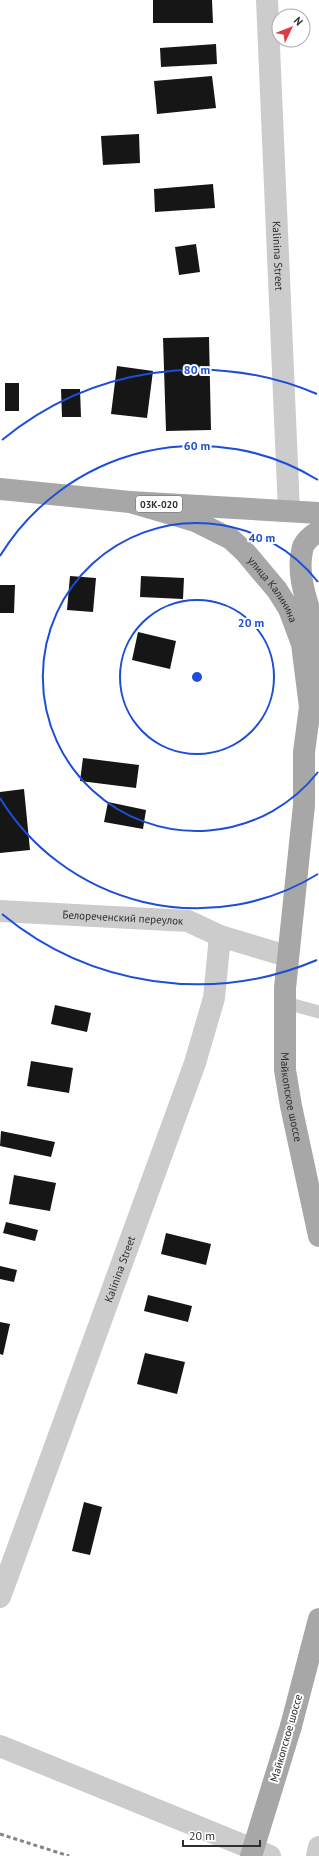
<svg xmlns="http://www.w3.org/2000/svg" width="319" height="1856" font-family="'PT Sans',sans-serif">
	<rect width="100%" height="100%" fill="#fff"/>
	<path fill="#161616" d="M153 0H212L213 23H153Z
		M216 44 217 64 161 67 160 48Z
		M212 76 216 108 157 114 154 81Z
		M139 134 140 163 103 165 101 136Z
		M213 184 215 208 155 212 154 189Z
		M196 244 200 272 179 275 175 247Z
		M209 337 211 430 166 431 163 338Z
		M117 366 153 371 147 418 111 414Z
		M5 383H19V411H5Z
		M61 389H80L81 417H62Z
		M70 576 96 578 93 612 67 610Z
		M141 576 184 578 183 599 140 597Z
		M0 585H15L14 613H0Z
		M138 632 176 641 170 669 132 660Z
		M83 758 139 765 136 788 80 781Z
		M24 789 30 850 0 853V792Z
		M108 802 146 810 143 829 104 822Z
		M55 1005 91 1013 87 1032 51 1024Z
		M31 1061 73 1068 69 1093 27 1086Z
		M1 1131 55 1142 51 1157 0 1146Z
		M14 1175 56 1183 50 1211 9 1204Z
		M6 1222 38 1230 35 1241 3 1233Z
		M166 1233 211 1244 206 1265 161 1254Z
		M0 1266 17 1270 14 1282 0 1279Z
		M148 1295 192 1306 188 1322 144 1311Z
		M0 1322 10 1324 3 1355 0 1354Z
		M145 1353 185 1362 177 1394 137 1384Z
		M84 1502 102 1507 90 1555 72 1551Z"/>
	<g fill="none" stroke-linecap="round" stroke-linejoin="round">
		<path stroke="#ccc" stroke-width="13" d="M286 1003 319 1012"/>
		<g stroke="#ccc" stroke-width="22">
			<path id="s1" d="M267 0 289 511"/>
			<path id="s2" d="M0 911 188 921 220 936 287 956"/>
			<path id="s3" d="M0 1597 195 1063 214 998 220 936"/>
			<path d="M0 1746 270 1856"/>
			<path d="M317 1856 319 1847"/>
		</g>
		<g stroke="#a7a7a7" stroke-width="22">
			<path d="M0 489 130 502 319 513"/>
			<path id="s4" d="M130 502 195 521 231 539 245 552 277 590 289 609 302 644 310 707 304 752V805L285 988V1070L291 1106 319 1236"/>
			<path d="M316 682C318 671 319 660 319 648 315 617 295 584 302 551 303 542 311 536 319 531"/>
			<path d="M291 1726 319 1619"/>
		</g>
		<path stroke="#848484" stroke-width="3" stroke-dasharray="4 3" stroke-linecap="butt" d="M0 1834 69 1856"/>
		<path stroke="#a7a7a7" stroke-width="22" d="M251 1856 291 1726"/>
	</g>
	<g fill="none" stroke="#1d4ed8" stroke-width="2">
		<circle cx="197" cy="677" r="77"/>
		<path d="M318 772A154 154 0 1 1 318 582"/>
		<path d="M318 874A231 231 0 0 1 0 798M0 556A231 231 0 0 1 318 480"/>
		<path d="M317 960A307 307 0 0 1 2 914M2 440A307 307 0 0 1 317 394"/>
	</g>
	<g text-anchor="middle" dominant-baseline="central" stroke-width="4" stroke-linejoin="round" paint-order="stroke">
		<rect fill="#fff" stroke="#6d6d6d" stroke-width="1" x="136" y="496" width="46" height="16" rx="3"/>
		<g font-size="10" font-weight="bold" fill="#2f2f2f">
			<text x="159" y="504">03К-020</text>
		</g>
		<g font-size="11" fill="#2f2f2f" stroke="#fff">
			<text stroke="none"><textPath href="#s1" startOffset="256">Kalinina Street</textPath></text>
			<text stroke="none"><textPath href="#s4" startOffset="174">улица Калинина</textPath></text>
			<text stroke="none"><textPath href="#s2" startOffset="123">Белореченский переулок</textPath></text>
			<text stroke="none"><textPath href="#s4" startOffset="692">Майкопское шоссе</textPath></text>
			<text stroke="none"><textPath href="#s3" startOffset="349">Kalinina Street</textPath></text>
			<text transform="translate(286 1738) rotate(-74)">Майкопское шоссе</text>
		</g>
	</g>
	<circle cx="197" cy="677" r="6" fill="#1d4ed8" stroke="#fff" stroke-width="2"/>
	<g font-size="12" text-anchor="middle" font-weight="bold" fill="#1d4ed8" stroke="#fff" stroke-width="4" stroke-linejoin="round" paint-order="stroke">
		<text x="197" y="374">80 m</text>
		<text x="197" y="450">60 m</text>
		<text x="262" y="542">40 m</text>
		<text x="251" y="627">20 m</text>
	</g>
	<g transform="translate(291 28) rotate(47)"><circle r="19" fill="#ffffff" stroke="#acacac"/>
	<path d="M0-3L7 15L0 10L-7 15Z" fill="#db3c48"/>
	<text y="-6" font-size="11" font-weight="bold" text-anchor="middle" fill="#2f2f2f">N</text>
	</g>
	<path d="M183 1840v6h77v-6" fill="none" stroke="#2f2f2f" stroke-width="2"/>
	<text x="189" y="1840" font-size="12" fill="#2f2f2f" stroke="#ffffff" stroke-width="3" paint-order="stroke">20 m</text>
</svg>
